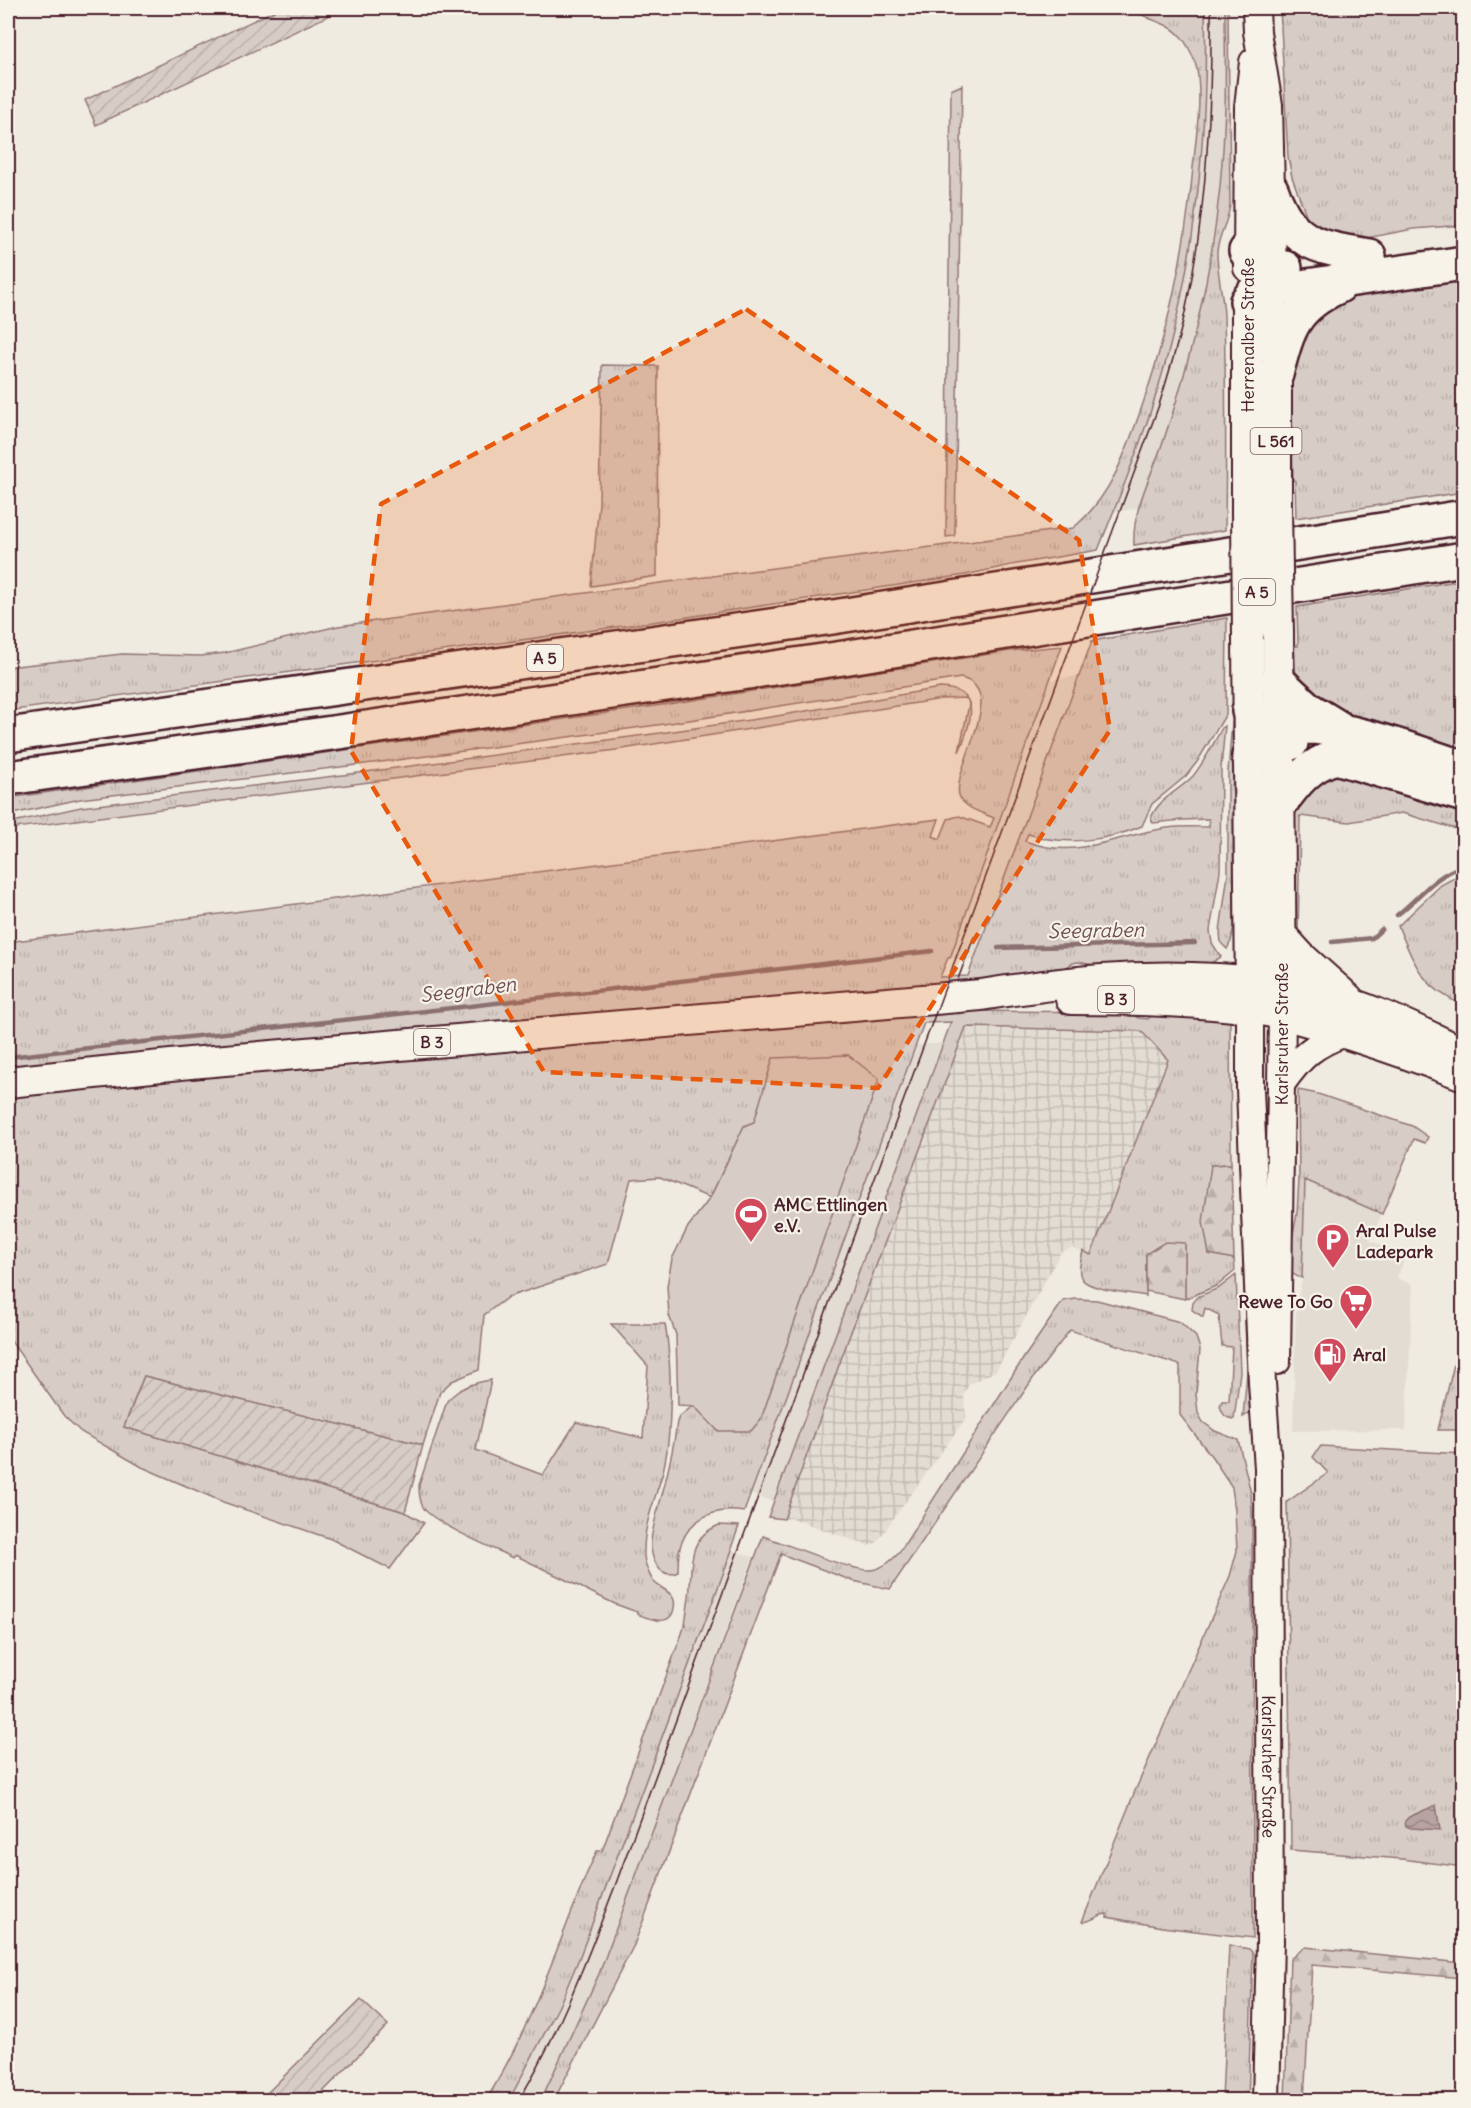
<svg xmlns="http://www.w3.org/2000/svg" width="1471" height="2108" font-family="Delius,sans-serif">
	<defs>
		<pattern id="industrial-grid" width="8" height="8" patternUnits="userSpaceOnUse" patternTransform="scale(1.5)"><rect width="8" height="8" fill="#e3dcd2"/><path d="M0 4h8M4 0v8" fill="none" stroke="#c4bcb4"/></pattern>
		<pattern id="grass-tufts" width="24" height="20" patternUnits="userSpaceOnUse" patternTransform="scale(1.5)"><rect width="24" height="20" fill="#d8cdc6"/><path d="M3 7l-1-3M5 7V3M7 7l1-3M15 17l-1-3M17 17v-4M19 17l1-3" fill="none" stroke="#bbb0aa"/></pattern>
		<pattern id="forest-firs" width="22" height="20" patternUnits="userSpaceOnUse" patternTransform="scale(1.5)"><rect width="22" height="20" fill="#d8cdc6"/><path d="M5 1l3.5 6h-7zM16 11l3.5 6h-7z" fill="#bbb0aa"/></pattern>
		<pattern id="garden-furrows" width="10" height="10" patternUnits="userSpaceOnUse" patternTransform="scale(1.5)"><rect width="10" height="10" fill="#d8cdc6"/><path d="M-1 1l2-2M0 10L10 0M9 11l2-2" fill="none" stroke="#bbb0aa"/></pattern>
		<pattern id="water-waves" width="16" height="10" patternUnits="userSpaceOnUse" patternTransform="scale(1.5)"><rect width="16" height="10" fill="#b7a4a2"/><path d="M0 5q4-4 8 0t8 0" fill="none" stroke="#978584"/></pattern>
	</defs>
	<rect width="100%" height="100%" fill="#f0ebe0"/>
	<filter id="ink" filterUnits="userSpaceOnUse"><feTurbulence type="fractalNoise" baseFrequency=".0167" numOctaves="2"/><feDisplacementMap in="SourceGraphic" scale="12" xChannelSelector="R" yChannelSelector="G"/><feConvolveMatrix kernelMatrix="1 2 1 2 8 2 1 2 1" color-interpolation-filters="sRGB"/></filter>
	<g filter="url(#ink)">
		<path fill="#e3dcd2" d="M1205 8H1225L1226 77 1224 136 1218 203 1205 287 1187 362 1161 448 1138 508 1114 512 1161 378 1182 293 1199 178 1204 104Z
			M1079 676 973 960 950 958 1051 680Z
			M942 1043 774 1502 751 1494 917 1045Z
			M1305 1179 1382 1214 1370 1241 1406 1256 1397 1278 1413 1285 1406 1430 1293 1431 1296 1309 1302 1278Z
			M732 1550 753 1557 599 1974 541 2100H509L559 2006 580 1956Z"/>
		<path fill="url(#industrial-grid)" d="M966 1027 1140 1031 1168 1060 1091 1256 1072 1248 1061 1252 996 1371 969 1384 964 1395 966 1418 876 1543 868 1546 791 1518 784 1519 848 1340Z"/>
		<path fill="url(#grass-tufts)" stroke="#917678" stroke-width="1.5" d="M1134 8H1205C1208 121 1198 236 1170 346 1152 416 1125 484 1098 550L1011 565 965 575 681 618 8 711V667L122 654 201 656 225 653 338 626 1073 528C1109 499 1124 457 1139 415 1169 331 1186 247 1194 158 1197 132 1203 86 1195 62 1188 44 1180 30 1161 23 1151 19 1141 16 1134 8Z
			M1225 8H1228L1230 204C1229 221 1218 235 1217 252 1217 274 1223 294 1224 315 1226 387 1226 459 1225 530L1134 545C1132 512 1149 481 1160 450 1175 409 1187 366 1197 324 1214 253 1223 180 1225 107 1226 74 1225 41 1225 8Z
			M1280 8H1463V225L1413 229 1346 242 1309 223 1292 177 1288 157Z
			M962 85 955 533 954 536 946 537 951 90Z
			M1463 274V492L1296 518 1295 481 1293 480 1290 354 1335 294Z
			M602 365 658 366 657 576 591 586 599 503Z
			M1463 580V754L1322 710 1296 681 1294 646H1298L1297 607Z
			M1227 618 1226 714 1197 762 1186 776 1152 804 1142 826C1107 841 1063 846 1028 834L1025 841C1077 861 1116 835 1167 828 1181 826 1195 827 1209 827V819L1182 820 1153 823 1151 818C1159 798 1179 791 1193 776 1205 761 1213 744 1222 728L1225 726 1221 768 1220 871 1210 931 1212 943 1221 957 1209 964 1109 968 1078 962 1073 963 1053 974 8 1069V942L939 819 933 836 940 839 948 819 959 816 990 827 994 818C983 813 963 808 959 795 952 767 1010 690 961 678L657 725 397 760 80 799 8 815V798L662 705 1009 651 1062 646 950 958H948L940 977 968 976 1092 641Z
			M1235 686 1238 724 1233 773 1234 926 1231 941 1227 949 1221 943 1220 931 1228 874V771Z
			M940 688C984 689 971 724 959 752L969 705 968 700 965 698 942 699 616 750 8 829V823L81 807 343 775 653 734 771 717Z
			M1325 769 1463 803V831L1402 813 1349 822 1300 816 1298 937 1294 924 1293 802Z
			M1463 873H1464L1463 1005C1422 988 1415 965 1398 926L1441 885Z
			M960 1011 1129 1012 1138 1018 1148 1019 1155 1012 1230 1020 1231 1164 1211 1165 1209 1253 1234 1259 1235 1271 1218 1285 1185 1299V1243L1146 1255V1296C1132 1293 1089 1290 1082 1279 1077 1272 1081 1260 1083 1251L1091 1255 1168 1060 1144 1034 1140 1031 966 1027 848 1340 784 1519 768 1517 951 1022 924 1023 744 1512C718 1507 691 1516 681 1544 678 1552 678 1563 678 1572 659 1581 650 1556 651 1541 653 1524 659 1507 663 1491 669 1468 674 1445 677 1422L679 1417 694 1405 848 1055 828 1057 754 1122 744 1126 710 1198 660 1177 631 1179 608 1264 508 1297 484 1315 479 1370 452 1381 440 1392 423 1445 144 1376 124 1427 405 1512 424 1523 390 1569 331 1539 223 1502 142 1467 81 1432 64 1416 8 1337V1091Z
			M1237 1030 1239 1032 1252 1408 1251 1412 1243 1417 1247 1372 1238 1122Z
			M1298 1090 1318 1094 1412 1126 1428 1137 1425 1143 1414 1139 1382 1214 1305 1180 1302 1278C1294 1276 1290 1273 1287 1265L1297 1214 1299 1179Z
			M1236 1275 1240 1372 1234 1419C1225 1418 1223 1415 1220 1406L1222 1401H1229L1232 1347 1222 1346 1219 1315 1205 1308 1203 1317 1192 1310 1193 1303 1197 1297 1219 1288Z
			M1076 1299 1097 1300 1180 1322 1196 1337 1200 1349 1196 1394 1198 1413 1203 1422 1215 1431 1238 1440 1251 1493 1252 1513 1253 1938 1162 1927 1107 1917V1914C1098 1914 1092 1922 1082 1922L1135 1791 1230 1576 1237 1551 1235 1511 1232 1487 1212 1457 1180 1415V1365L1070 1330 1034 1377 890 1589 853 1581 781 1554 634 1945 554 2100H541L599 1974 763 1536C784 1543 853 1572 871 1570 883 1568 891 1561 899 1553L1023 1359 1063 1301Z
			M611 1324H665C672 1363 673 1436 662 1475 654 1502 643 1526 644 1555 644 1562 649 1575 653 1581 658 1587 666 1589 671 1595 675 1599 675 1603 674 1608 671 1628 650 1619 637 1614V1612L615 1604 515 1555 513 1558C495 1549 431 1522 423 1507 419 1500 419 1492 419 1485L447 1401C460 1387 473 1383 491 1380L476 1450 543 1475 576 1422 643 1438 648 1366Z
			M1463 1327V1430H1438Z
			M1321 1446 1463 1454V1867L1402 1859 1291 1850 1287 1502 1328 1473 1313 1457Z
			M719 1525 739 1526 731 1548 732 1550 580 1956 559 2006 509 2100H486C530 2030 556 1950 587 1873L597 1851H602L685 1625C686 1616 688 1606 689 1597 693 1567 685 1539 719 1525Z
			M1229 1945 1249 1949 1253 1953 1248 2100H1222Z"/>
		<path fill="url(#forest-firs)" stroke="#917678" stroke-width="1.5" d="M1231 1164 1234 1259 1209 1254 1203 1222 1211 1165Z
			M1165 1242 1185 1243V1299L1146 1291V1254Z
			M1305 1947 1462 1963 1463 1978 1312 1965 1304 2100H1285L1290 1959Z"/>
		<path fill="url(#garden-furrows)" stroke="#917678" stroke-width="1.5" d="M280 8H324L330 15 96 125 85 100Z
			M144 1376 423 1445 405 1512 124 1427Z
			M361 2000 388 2025 315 2100H260Z"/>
		<path fill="#d8cdc6" stroke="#917678" stroke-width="1.5" d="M848 1055 879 1079 761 1419 751 1431H718L694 1406 678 1405 676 1335 669 1315 667 1286 672 1259 688 1227 710 1198 744 1126 754 1122 773 1058Z"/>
		<path fill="url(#water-waves)" stroke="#8b6f72" stroke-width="1.5" d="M1436 1805 1440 1830 1411 1828 1406 1826 1405 1821 1409 1817Z"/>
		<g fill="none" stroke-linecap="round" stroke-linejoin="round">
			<path stroke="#8b6f72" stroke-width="4.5" d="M1397 915C1420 897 1435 874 1464 866
				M1332 942 1372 938 1382 929
				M998 948 1195 943
				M8 1057 470 1006 932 951"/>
			<defs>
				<g id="secondary">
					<path d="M1256 8 1257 32 1269 105 1275 359"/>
					<path d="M1247 268 1248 107 1253 62"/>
					<path id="s1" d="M1250 1008V1089L1262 1383 1268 1468 1270 1942 1266 2100"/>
					<path d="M1282 1083C1302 1055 1313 1045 1345 1033"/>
					<path d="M1277 1361 1282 1014"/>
				</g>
				<path id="primary" d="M1247 301V512
					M1276 374V507
					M1278 633 1281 1005
					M1248 639 1251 1002
					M1281 935 1301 957 1348 999
					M1071 999C1130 999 1191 1000 1249 1008 1284 1012 1318 1024 1351 1035 1389 1047 1426 1060 1464 1075
					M8 1082 190 1063 981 995C1063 982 1133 974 1217 979 1247 981 1278 983 1307 991 1362 1004 1414 1028 1464 1054"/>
				<path id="highway" d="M1271 189C1291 244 1315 247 1369 256
					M1246 251C1257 270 1270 286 1293 288L1464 263
					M1247 301 1266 277 1285 268
					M1276 374C1288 329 1293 307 1339 286
					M1278 681 1308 709 1339 728
					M1249 711C1262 731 1268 736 1291 743
					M8 735 833 617 1464 517
					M1249 756C1257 747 1265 737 1277 732 1320 713 1419 754 1464 768
					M8 778 339 732 843 658 1464 559
					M1279 805C1295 783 1309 764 1336 757L1464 795"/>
			</defs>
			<use href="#secondary" stroke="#4a1f2b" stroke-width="30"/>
			<use href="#primary" stroke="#4a1f2b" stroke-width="34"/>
			<use href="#highway" stroke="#4a1f2b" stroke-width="38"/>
			<use href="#secondary" stroke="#f7f3e8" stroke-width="26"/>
			<use href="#primary" stroke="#f7f3e8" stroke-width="30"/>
			<use href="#highway" stroke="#f7f3e8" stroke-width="33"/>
			<path stroke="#4a1f2b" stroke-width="1.5" d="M958 979 974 937
				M519 2100C559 2033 587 1959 615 1886L1159 405C1169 373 1179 341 1186 308 1207 209 1212 108 1211 8"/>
			<defs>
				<path id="primary-bridge" d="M1276 507 1278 633
					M1247 512 1248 639"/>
			</defs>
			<use href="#primary-bridge" stroke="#4a1f2b" stroke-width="34" stroke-linecap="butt"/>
			<use href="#primary-bridge" stroke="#f7f3e8" stroke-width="30"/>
		</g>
	</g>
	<path fill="#e8590c" fill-opacity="0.2" stroke="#e8590c" stroke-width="4.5" stroke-dasharray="12 8" stroke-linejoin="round" d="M746 309 1079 540 1110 730 878 1088 544 1072 351 751 381 504Z"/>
	<defs>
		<symbol id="stadium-pin" viewBox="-11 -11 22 30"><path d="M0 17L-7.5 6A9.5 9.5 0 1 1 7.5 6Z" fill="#d1495b" stroke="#f7f3e8"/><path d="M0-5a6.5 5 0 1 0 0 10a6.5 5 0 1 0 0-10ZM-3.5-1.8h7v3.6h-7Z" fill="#fff"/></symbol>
		<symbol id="parking-pin" viewBox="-11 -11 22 30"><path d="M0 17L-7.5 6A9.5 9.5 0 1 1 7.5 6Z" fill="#d1495b" stroke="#f7f3e8"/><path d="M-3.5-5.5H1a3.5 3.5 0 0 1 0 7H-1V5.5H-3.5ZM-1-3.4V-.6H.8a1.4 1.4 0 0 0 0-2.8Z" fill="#fff"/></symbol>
		<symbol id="supermarket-pin" viewBox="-11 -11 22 30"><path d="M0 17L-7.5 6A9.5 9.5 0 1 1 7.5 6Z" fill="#d1495b" stroke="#f7f3e8"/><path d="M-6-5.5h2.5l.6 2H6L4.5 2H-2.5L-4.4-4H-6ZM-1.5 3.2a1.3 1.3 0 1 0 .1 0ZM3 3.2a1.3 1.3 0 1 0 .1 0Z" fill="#fff"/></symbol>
		<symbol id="fuel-pin" viewBox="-11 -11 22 30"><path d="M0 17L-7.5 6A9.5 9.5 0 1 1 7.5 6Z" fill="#d1495b" stroke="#f7f3e8"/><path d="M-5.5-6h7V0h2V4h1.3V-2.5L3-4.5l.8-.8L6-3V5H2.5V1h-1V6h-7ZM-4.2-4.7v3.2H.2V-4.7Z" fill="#fff"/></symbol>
	</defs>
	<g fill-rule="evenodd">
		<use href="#stadium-pin" x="732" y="1195" width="38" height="52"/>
		<use href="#parking-pin" x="1314" y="1221" width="38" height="52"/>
		<use href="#supermarket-pin" x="1337" y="1282" width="38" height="52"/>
		<use href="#fuel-pin" x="1311" y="1335" width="38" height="52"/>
	</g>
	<g text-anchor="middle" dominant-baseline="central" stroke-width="4.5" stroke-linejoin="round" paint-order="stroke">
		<g fill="#f7f3e8" stroke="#7e5f64" stroke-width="1.5">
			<rect x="1250.5" y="428" width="51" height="26" rx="4.5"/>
			<rect x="1239" y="579" width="36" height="26" rx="4.5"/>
			<rect x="527" y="645" width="36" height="26" rx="4.5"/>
			<rect x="1098" y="986" width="36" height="26" rx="4.5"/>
			<rect x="414" y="1029" width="36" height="26" rx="4.5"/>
		</g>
		<g font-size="16" font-weight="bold" fill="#4a1f2b">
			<text x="1276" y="441">L 561</text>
			<text x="1257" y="592">A 5</text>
			<text x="545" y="658">A 5</text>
			<text x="1116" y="999">B 3</text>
			<text x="432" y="1042">B 3</text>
		</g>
		<g font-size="18" fill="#4a1f2b" stroke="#f7f3e8">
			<text transform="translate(1247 335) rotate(-90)">Herrenalber Straße</text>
			<text transform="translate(1281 1034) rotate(-90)">Karlsruher Straße</text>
			<text stroke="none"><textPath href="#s1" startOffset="759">Karlsruher Straße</textPath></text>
		</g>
		<g font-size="18" font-weight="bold" fill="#4a1f2b" stroke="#f7f3e8" text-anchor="start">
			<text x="774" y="1204">AMC Ettlingen<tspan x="774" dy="21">e.V.</tspan></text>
			<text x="1356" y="1230">Aral Pulse<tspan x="1356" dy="21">Ladepark</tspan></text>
			<text x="1333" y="1301" text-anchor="end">Rewe To Go</text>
			<text x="1353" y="1354">Aral</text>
		</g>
		<g font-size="20" font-style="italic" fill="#704e55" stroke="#f7f3e8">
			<text transform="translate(1096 930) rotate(-1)">Seegraben</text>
			<text transform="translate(468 989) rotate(-7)">Seegraben</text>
		</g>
	</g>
	<rect width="1471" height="2108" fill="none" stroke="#f7f3e8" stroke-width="30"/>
	<rect x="15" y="15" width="1441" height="2078" fill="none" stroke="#4a1f2b" stroke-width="2" filter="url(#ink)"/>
</svg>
